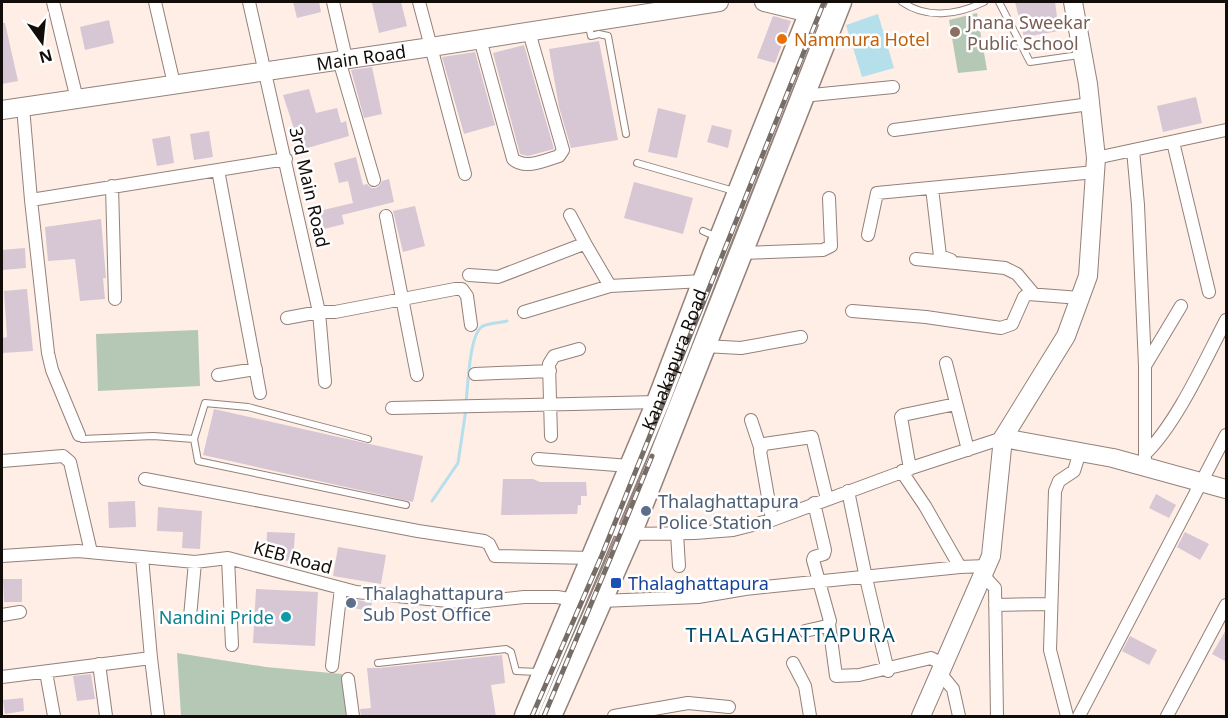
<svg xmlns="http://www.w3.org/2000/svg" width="1228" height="718" font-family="'Noto Sans',sans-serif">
	<rect width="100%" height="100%" fill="#feeee6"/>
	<path fill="#b5c8b5" d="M977 13 987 70 958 73 949 20Z
		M198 330 200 386 98 391 96 334Z
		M177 653 266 667 342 674 346 716H181Z"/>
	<path fill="#b5dfeb" d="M878 14 894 68 862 77 846 25Z"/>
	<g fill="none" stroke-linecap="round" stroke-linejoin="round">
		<path stroke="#b5dfeb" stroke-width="3" d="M466 403C468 387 469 333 483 326 490 323 500 323 507 321
			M432 501 458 463 466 409"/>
	</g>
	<path fill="#d7c6d4" d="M293 2H319L321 12 297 18Z
		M377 2H401L407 26 379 33 372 3Z
		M1015 2H1055L1059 31 1024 37Z
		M773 16 791 21 775 63 757 58Z
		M109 20 114 43 85 50 80 27Z
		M2 23H5L18 81 2 84Z
		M599 41 618 140 571 148 559 107 549 49Z
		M524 45 554 149 528 156 520 154 493 53Z
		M475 52 495 125 464 134 442 57Z
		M372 67 382 114 364 118 351 70Z
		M309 89 316 113 337 108 341 123 346 121 349 136 297 151 293 136 296 135 283 95Z
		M1196 97 1202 123 1163 132 1157 106Z
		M658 108 686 115 677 158 648 152Z
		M712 125 732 130 728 148 707 142Z
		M209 131 213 157 194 160 190 134Z
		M170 136 174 163 157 166 152 139Z
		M356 157 363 185 367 184 371 188H376L380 185 382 181 389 179 394 202 342 215 344 224 324 229 319 211 353 203 348 181 339 183 334 163Z
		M634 182 693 198 683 234 624 218Z
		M415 206 425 246 403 252 393 211Z
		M101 219 106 278H103L105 299 80 301 75 259 48 261 45 227Z
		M25 248 26 268 2 270V250Z
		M27 289 33 351 2 353V338L7 337 4 291Z
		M214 409 423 456 413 502 203 455Z
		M503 479H533L540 482H586L587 496H581V505H578L577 514 501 515Z
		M1156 494 1176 505 1169 518 1149 508Z
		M135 501 136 527 109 528 108 502Z
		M158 507 202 511 200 549 182 548 183 532 157 531Z
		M267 532 295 533 293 561 266 560Z
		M1185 532 1209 544 1200 560 1177 547Z
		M338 547 386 555 381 584 333 576Z
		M3 579H22V602H4Z
		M256 589 318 592 315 646 253 643Z
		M348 598 372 603 370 611 347 607Z
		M1227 628V662L1212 654Z
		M1130 636 1157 650 1149 665 1122 651Z
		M502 655 505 683 491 685 496 717H361L360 709 371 708 367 668H379Z
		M91 674 95 699 77 701 73 676Z
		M23 698 24 711 5 714 3 700Z"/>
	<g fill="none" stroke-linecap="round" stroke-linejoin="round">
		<defs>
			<path id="lane" d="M902 2C927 19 957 15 984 2
				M999 2 1030 62 1079 55
				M589 26 591 36 599 34 608 36 626 134
				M637 163 734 191
				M703 231 717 237
				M79 435 82 439 153 436 194 439 205 403 248 407 368 439
				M194 439 198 461 406 505
				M378 663 506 649 511 652 516 671 538 672"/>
			<path id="street" d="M53 2 77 99
				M155 2 174 84
				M249 2 319 312 325 382
				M333 2 346 58
				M419 2 465 174
				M480 39 513 159C525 170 546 160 559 156L563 150 529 32
				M339 60 374 180
				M802 96 893 87
				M23 107 31 200 286 159
				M894 130 1090 104
				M1173 142 1209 292
				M1133 150 1138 205 1145 366V466
				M1096 158 1226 130
				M218 170 260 393
				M112 186 115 299
				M932 188 940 256 951 260
				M31 200 48 353 52 370 79 435
				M570 215 586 245
				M386 216 417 375
				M868 235 877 193 1095 172
				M740 253 823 250 831 246 829 198
				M916 259 1005 268 1017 274 1033 293
				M469 275 498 277 581 245H586L610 286
				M852 311 926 317 1001 328 1012 324 1024 297 1028 294 1080 298
				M524 312 610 286 703 281
				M287 318 319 312H335L455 289H462L467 296 471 325
				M704 346 741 348 801 337
				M946 363 968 450
				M1145 366 1181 306
				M475 374 550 371
				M218 375 256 369
				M392 408 658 402
				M751 420 760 447
				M551 436 549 364 554 356 579 349
				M1145 454C1177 423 1205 360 1226 320
				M538 459 630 466
				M2 461 63 456 70 462 91 552
				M910 469 901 417 903 415 956 404
				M902 471 1003 438
				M145 479 418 531 484 541 489 544 495 556 593 558
				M848 491 866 578 888 671
				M772 520 760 451 764 444 812 437 827 499
				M606 527 630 534 695 533 733 530 772 520 902 472 925 506 960 567
				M677 533 679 566
				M2 556 78 551 195 562 228 558 356 592 469 603 524 597H557L575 600
				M228 558 232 645
				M983 575 995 588 997 716
				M601 601 698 597 745 589 960 567 987 566
				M995 605 1050 604
				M2 615 20 612
				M190 617 195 562
				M829 624 836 676 859 675 931 658 944 665
				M805 631 827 626 830 621 813 560 814 557 824 554 825 550 814 503
				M151 658 158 716
				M793 663 805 686 810 716
				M99 664 106 716
				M332 666 341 588
				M46 672 54 716
				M940 673 953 689 959 716
				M2 677 151 658 142 557
				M348 679 353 716
				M614 716 688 703 729 707
				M1067 716 1050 650 1055 491 1059 481 1074 471 1080 452
				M1079 716 1226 435
				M1167 716 1226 605"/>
			<g id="secondary">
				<path d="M764 2 822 16"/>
				<path id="s1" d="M2 110 431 47 719 2"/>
				<path d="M1003 438 1066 336 1088 276 1096 158 1088 84 1073 2"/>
				<path d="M921 716 991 556 1003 438 1113 458 1226 489"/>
			</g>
			<g id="highway">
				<path id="s2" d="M526 716 658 402 714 255 815 2"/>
				<path d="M550 716 630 534 840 2"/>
			</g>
		</defs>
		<use href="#lane" stroke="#948179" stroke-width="8"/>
		<use href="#street" stroke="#948179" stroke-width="14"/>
		<use href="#secondary" stroke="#948179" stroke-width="20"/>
		<use href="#highway" stroke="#948179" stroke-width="25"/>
		<use href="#lane" stroke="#fff" stroke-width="6"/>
		<use href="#street" stroke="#fff" stroke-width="12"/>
		<use href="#secondary" stroke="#fff" stroke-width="18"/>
		<use href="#highway" stroke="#fff" stroke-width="22"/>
		<defs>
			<path id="rail" d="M532 716 602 555 824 2
				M544 716 610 559 652 456"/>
		</defs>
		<use href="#rail" stroke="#776d67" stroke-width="5"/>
		<use href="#rail" stroke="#fff" stroke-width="3" stroke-dasharray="9" stroke-linecap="butt"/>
	</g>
	<circle fill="#8d6e63" stroke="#fff" stroke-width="2" cx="955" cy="32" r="6"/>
	<circle fill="#e8710a" stroke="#fff" stroke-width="2" cx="782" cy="39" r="6"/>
	<g fill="#5c6f8a" stroke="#fff" stroke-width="2">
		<circle cx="646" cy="511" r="6"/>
		<circle cx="351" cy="603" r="6"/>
	</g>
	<rect fill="#1a4fb4" stroke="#fff" stroke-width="2" x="610" y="577" width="12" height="12" rx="3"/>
	<circle fill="#0f9aa8" stroke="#fff" stroke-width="2" cx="286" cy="617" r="6"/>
	<g text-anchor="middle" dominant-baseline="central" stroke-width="5" stroke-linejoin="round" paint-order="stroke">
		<g font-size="18" fill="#785e54" stroke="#fff" text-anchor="start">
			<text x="967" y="22">Jnana Sweekar<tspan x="967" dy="21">Public School</tspan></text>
		</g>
		<g font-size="18" fill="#c56008" stroke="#fff" text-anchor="start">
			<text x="794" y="39">Nammura Hotel</text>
		</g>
		<g font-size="18" fill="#130d09" stroke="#fff">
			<text stroke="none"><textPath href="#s1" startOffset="363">Main Road</textPath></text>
			<text transform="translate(310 187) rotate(77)">3rd Main Road</text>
			<text stroke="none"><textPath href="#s2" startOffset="386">Kanakapura Road</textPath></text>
			<text transform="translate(293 557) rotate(15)">KEB Road</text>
		</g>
		<g font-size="18" fill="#4e5e75" stroke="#fff" text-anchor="start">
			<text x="658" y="501">Thalaghattapura<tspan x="658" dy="21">Police Station</tspan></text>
			<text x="363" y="593">Thalaghattapura<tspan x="363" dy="21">Sub Post Office</tspan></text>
		</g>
		<g font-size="18" fill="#164399" stroke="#fff" text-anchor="start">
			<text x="628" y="583">Thalaghattapura</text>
		</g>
		<g font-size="18" fill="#0d838f" stroke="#fff" text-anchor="end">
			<text x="274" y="617">Nandini Pride</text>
		</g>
		<g font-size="20" letter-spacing="1.5" fill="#024968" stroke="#fff">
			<text x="791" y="634">THALAGHATTAPURA</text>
		</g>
	</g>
	<rect width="1228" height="718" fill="none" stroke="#130d09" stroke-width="6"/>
	<g transform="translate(42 42) rotate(165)" stroke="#ffffff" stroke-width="4.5" paint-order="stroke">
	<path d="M0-4.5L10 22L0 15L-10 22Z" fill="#130d09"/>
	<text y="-9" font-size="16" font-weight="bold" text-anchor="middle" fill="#130d09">N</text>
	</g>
</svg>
